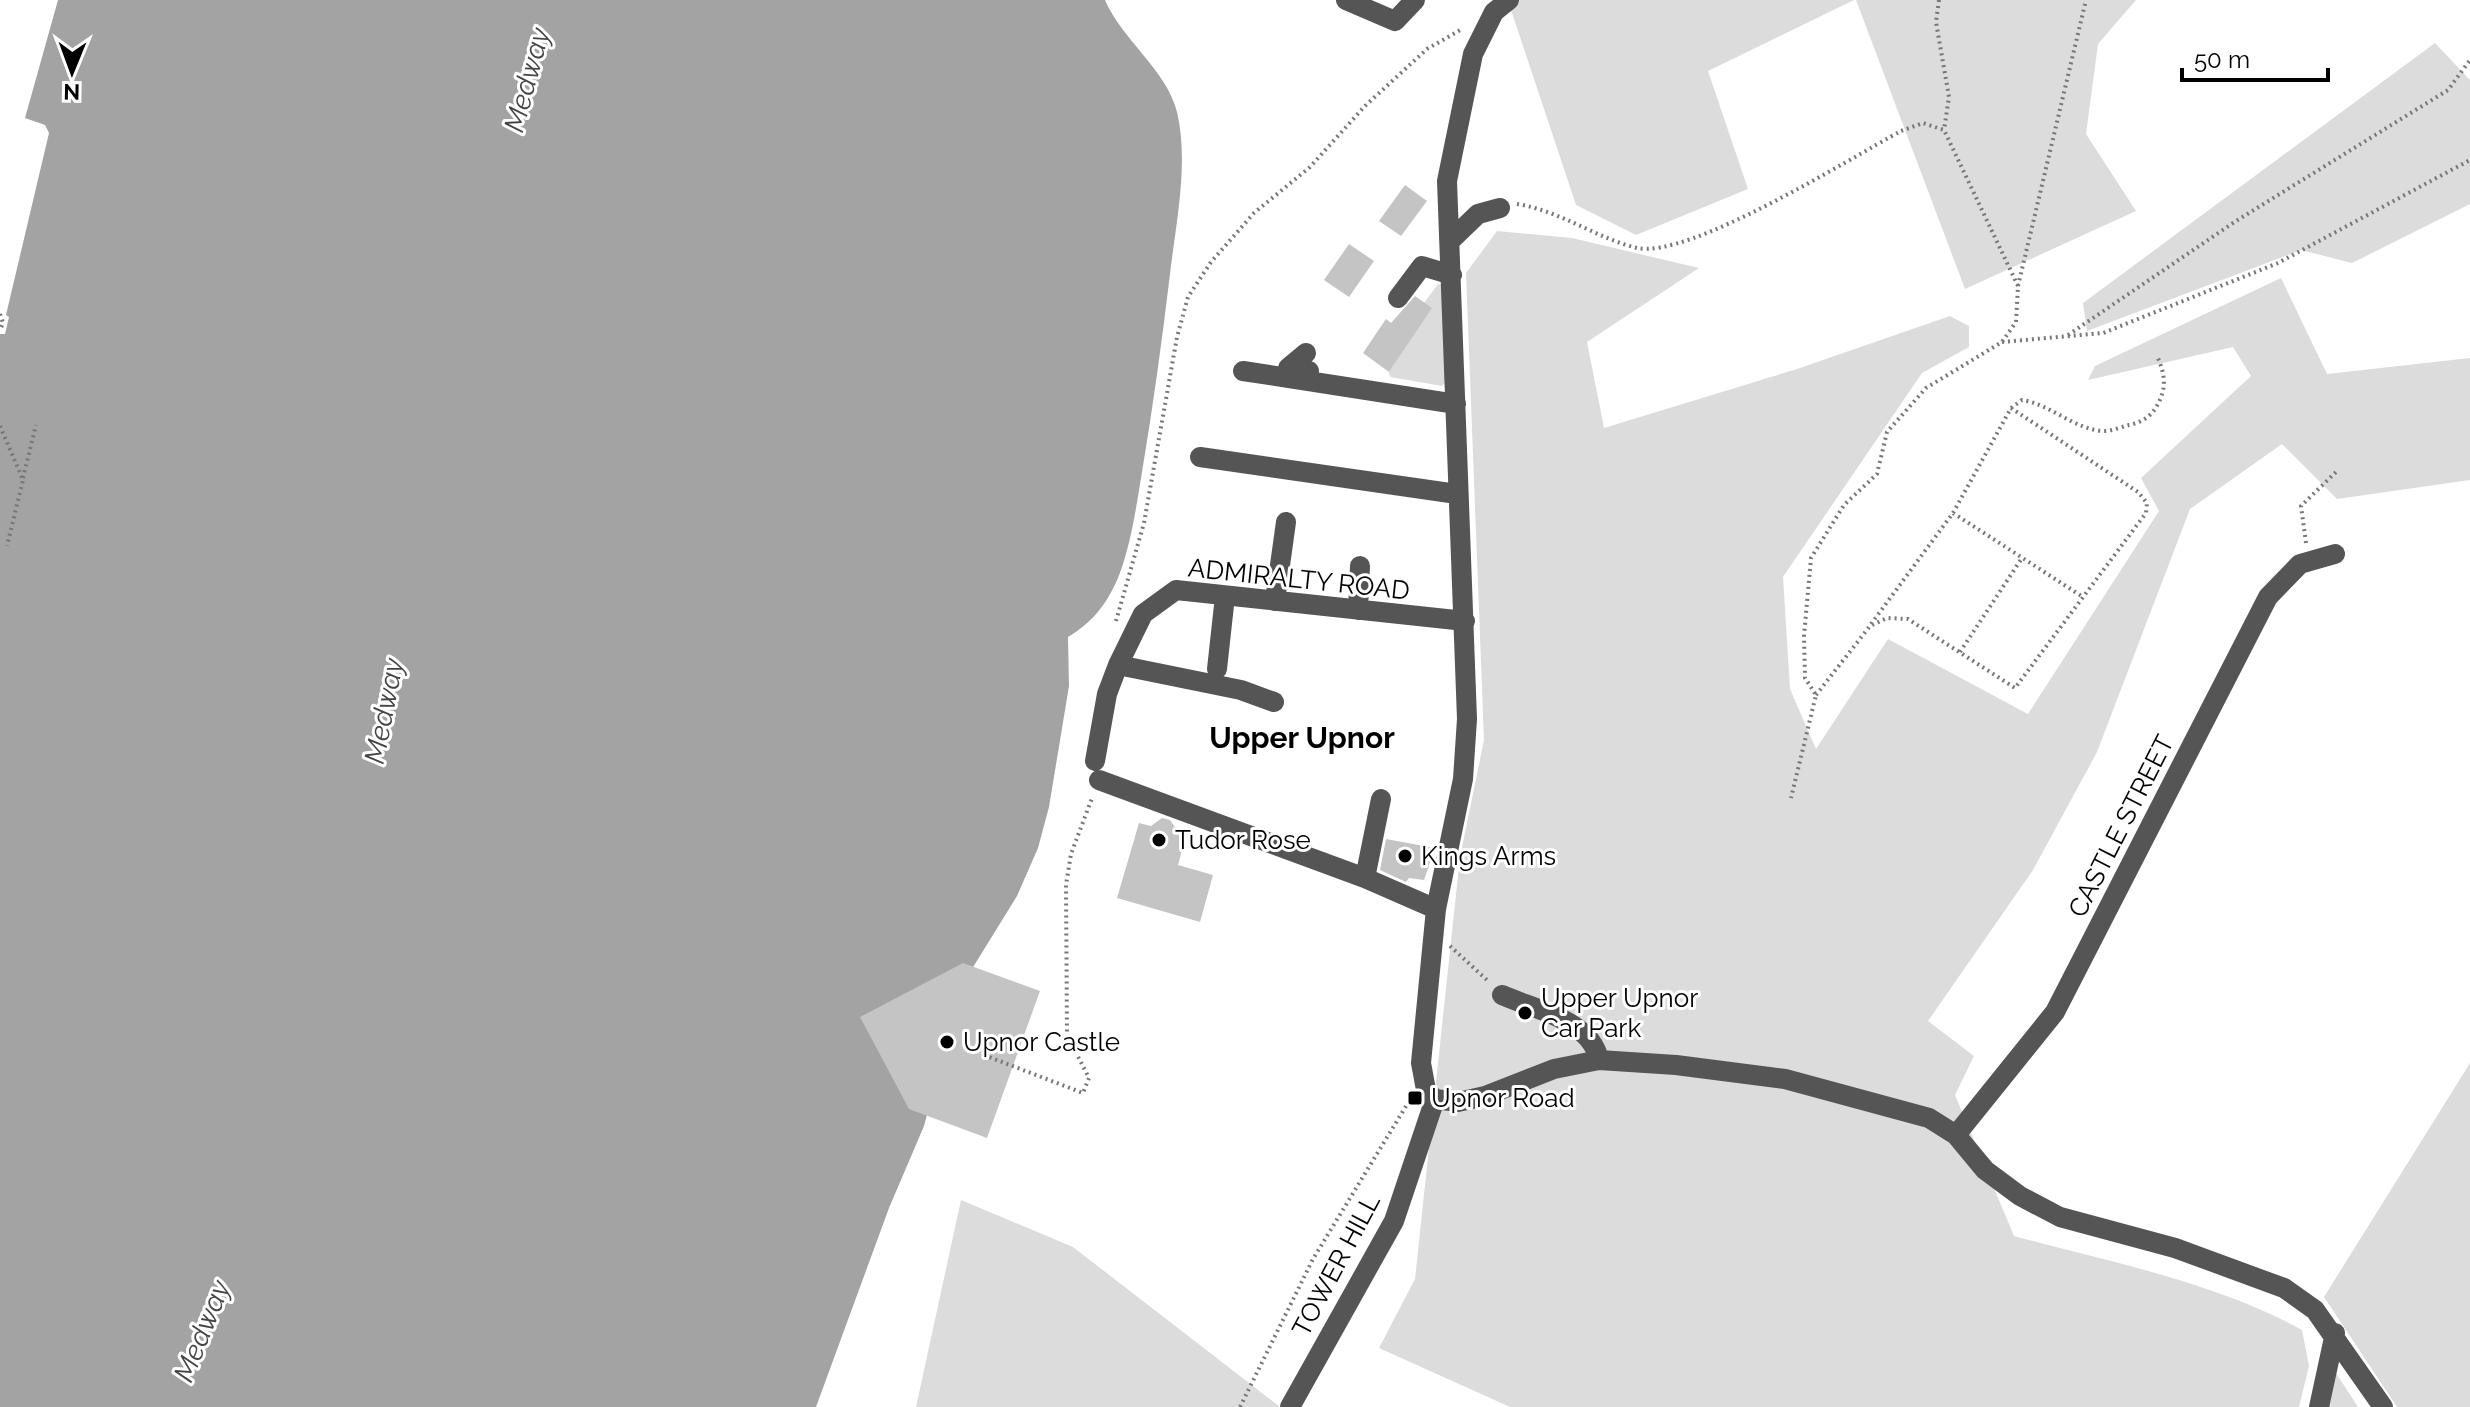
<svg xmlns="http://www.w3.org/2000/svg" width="2470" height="1407" font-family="Raleway,sans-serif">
	<rect width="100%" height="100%" fill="#fff"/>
	<path fill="#dcdcdc" d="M1516 0H1854L1708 71 1748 189 1636 235 1576 205 1509 4Z
		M1856 0H2136L2098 44 2086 134 2136 211 1965 289Z
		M2435 43 2470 80V204L2352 263 2301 250 2087 331 2083 303Z
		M1497 231 1572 238 1699 268 1587 342 1604 428 1797 369 1950 316 1969 326V347L1922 373 1783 577 1790 689 1816 749 1888 639 2028 714 2159 511 2141 478 2251 376 2233 347 2088 380 2095 366 2281 278 2327 374 2470 358V480L2337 499 2282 444 2190 509 2097 752 2033 870 1928 1021 1974 1056 1955 1095 2014 1236C2110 1262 2215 1282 2302 1330L2309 1366 2299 1407H1510L1379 1348 1415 1279 1460 857 1484 740 1466 273Z
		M1438 284 1453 288 1451 376 1442 386 1390 377 1389 372 1431 308 1424 303Z
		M2470 1063V1407H2397L2324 1297Z
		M961 1200 1073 1247 1280 1407H916Z
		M2334 1370 2358 1407H2326Z"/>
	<path fill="#a3a3a3" d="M58 0H1105C1122 40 1166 69 1177 112 1189 163 1176 223 1170 274 1162 341 1153 406 1142 472 1136 508 1131 545 1118 578 1106 605 1093 622 1068 637L1069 686 1049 807 1038 848 1017 896 962 985 924 1126 889 1208 816 1407H0V334H5L9 317 6 315 49 133 45 125 25 118Z"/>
	<path fill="#c4c4c4" d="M1405 185 1427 201 1401 236 1379 221Z
		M1349 244 1374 261 1349 297 1324 280Z
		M1415 296 1432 308 1389 372 1363 353 1386 319 1391 323Z
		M1162 818 1170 820 1179 833 1186 835 1178 865 1213 875 1200 922 1117 898 1139 823 1151 826Z
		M1386 839 1435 848 1424 880 1409 878 1406 882 1380 870Z
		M963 963 1040 991 987 1138 909 1109 860 1017Z"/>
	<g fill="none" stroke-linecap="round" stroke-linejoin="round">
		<path stroke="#777" stroke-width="4" stroke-dasharray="2 4" stroke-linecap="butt" d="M1939 0 1936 22 1949 97 1944 130
			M1517 204C1561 211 1596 238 1637 248 1689 259 1849 159 1901 131L1923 123 1944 130 2018 286 2016 322 2002 342 1926 388 1887 432 1877 474 1844 505 1811 558 1804 636 1805 678 1816 695 1791 798
			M2018 286 2086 0
			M0 314 3 323 0 330
			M2068 335 2236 221 2448 90 2470 60
			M2002 342 2103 333 2278 263 2470 160
			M0 426 23 480 7 546
			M23 478 36 425
			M1953 513 2083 597
			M2306 543 2301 506 2338 470
			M1116 621 1144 523 1177 337 1188 297 1211 262 1254 213 1310 167 1365 106 1427 49 1462 29
			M1871 624 1953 513 2011 408 2022 400C2050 404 2075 430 2104 431 2112 431 2121 427 2129 425 2139 423 2149 418 2155 409 2167 390 2166 376 2157 356
			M1960 652 2022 558
			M1816 695 1870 626 1887 618 1908 619 2015 688 2146 513 2147 503 2138 492 2011 408
			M1450 946 1488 981
			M984 1055 1083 1093 1089 1078 1067 1035 1066 885 1071 854 1092 798
			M1240 1407 1313 1259 1411 1098"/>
		<path stroke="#555" stroke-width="20" d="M1346 0 1395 21 1415 0
			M1509 0 1494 12 1473 54 1447 181 1467 719 1463 779 1436 909 1421 1063 1426 1090 1435 1099 1458 1102 1485 1096 1554 1069 1599 1060 1676 1065 1785 1079 1929 1118 1956 1135 1985 1170 2020 1196 2060 1217 2175 1248 2284 1288 2315 1310 2383 1407
			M1451 240 1478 214 1500 208
			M1398 298 1422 266 1452 275
			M1306 353 1288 368 1309 371
			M1243 371 1456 404
			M1200 457 1457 494
			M1275 601 1286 522
			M1358 610 1360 566
			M1118 665 1241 690 1274 702
			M1217 669 1225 596
			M1095 761 1107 694 1118 665 1143 614 1176 590 1465 621
			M1099 780 1365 878 1436 909
			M1365 878 1381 799
			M1502 995C1536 1010 1591 1020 1599 1060
			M1956 1135 2055 1012 2268 597 2300 564 2335 554
			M1290 1407 1394 1221 1435 1099
			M2319 1407 2335 1333"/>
	</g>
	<g fill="#000" stroke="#fff" stroke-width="3">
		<circle cx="1159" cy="840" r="8"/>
		<circle cx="1405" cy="856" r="8"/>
		<circle cx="1525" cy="1013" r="8"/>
		<circle cx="947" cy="1042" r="8"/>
		<rect x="1407" y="1090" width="16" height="16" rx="4"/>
	</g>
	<g text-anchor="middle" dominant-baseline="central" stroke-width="6" stroke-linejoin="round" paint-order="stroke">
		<g font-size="26" fill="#000" stroke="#fff">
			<text transform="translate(1299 579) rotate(6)">ADMIRALTY ROAD</text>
			<text transform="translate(2121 826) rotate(-63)">CASTLE STREET</text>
			<text transform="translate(1336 1265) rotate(-62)">TOWER HILL</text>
		</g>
		<g font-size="26" fill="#000" stroke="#fff" text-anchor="start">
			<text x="1175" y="840">Tudor Rose</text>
			<text x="1421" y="856">Kings Arms</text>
			<text x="1541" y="998">Upper Upnor<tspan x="1541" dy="30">Car Park</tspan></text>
			<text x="963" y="1042">Upnor Castle</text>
			<text x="1431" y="1098">Upnor Road</text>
		</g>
		<g font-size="28" font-style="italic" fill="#444" stroke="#fff">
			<text transform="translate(527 80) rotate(-75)">Medway</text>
			<text transform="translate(384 711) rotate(-79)">Medway</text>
			<text transform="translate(202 1331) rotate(-68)">Medway</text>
		</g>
		<g font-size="30" font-weight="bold" fill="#000" stroke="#fff">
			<text x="1302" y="737">Upper Upnor</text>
		</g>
	</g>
	<g transform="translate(72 72) rotate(181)" stroke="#ffffff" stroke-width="6" paint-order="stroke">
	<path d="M0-6L14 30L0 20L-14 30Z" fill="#000000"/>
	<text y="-12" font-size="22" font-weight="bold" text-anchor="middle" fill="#000000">N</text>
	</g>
	<path d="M2182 68v12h146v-12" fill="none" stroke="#000000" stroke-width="4"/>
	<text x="2194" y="68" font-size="24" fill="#000000" stroke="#ffffff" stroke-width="6" paint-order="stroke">50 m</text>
</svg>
